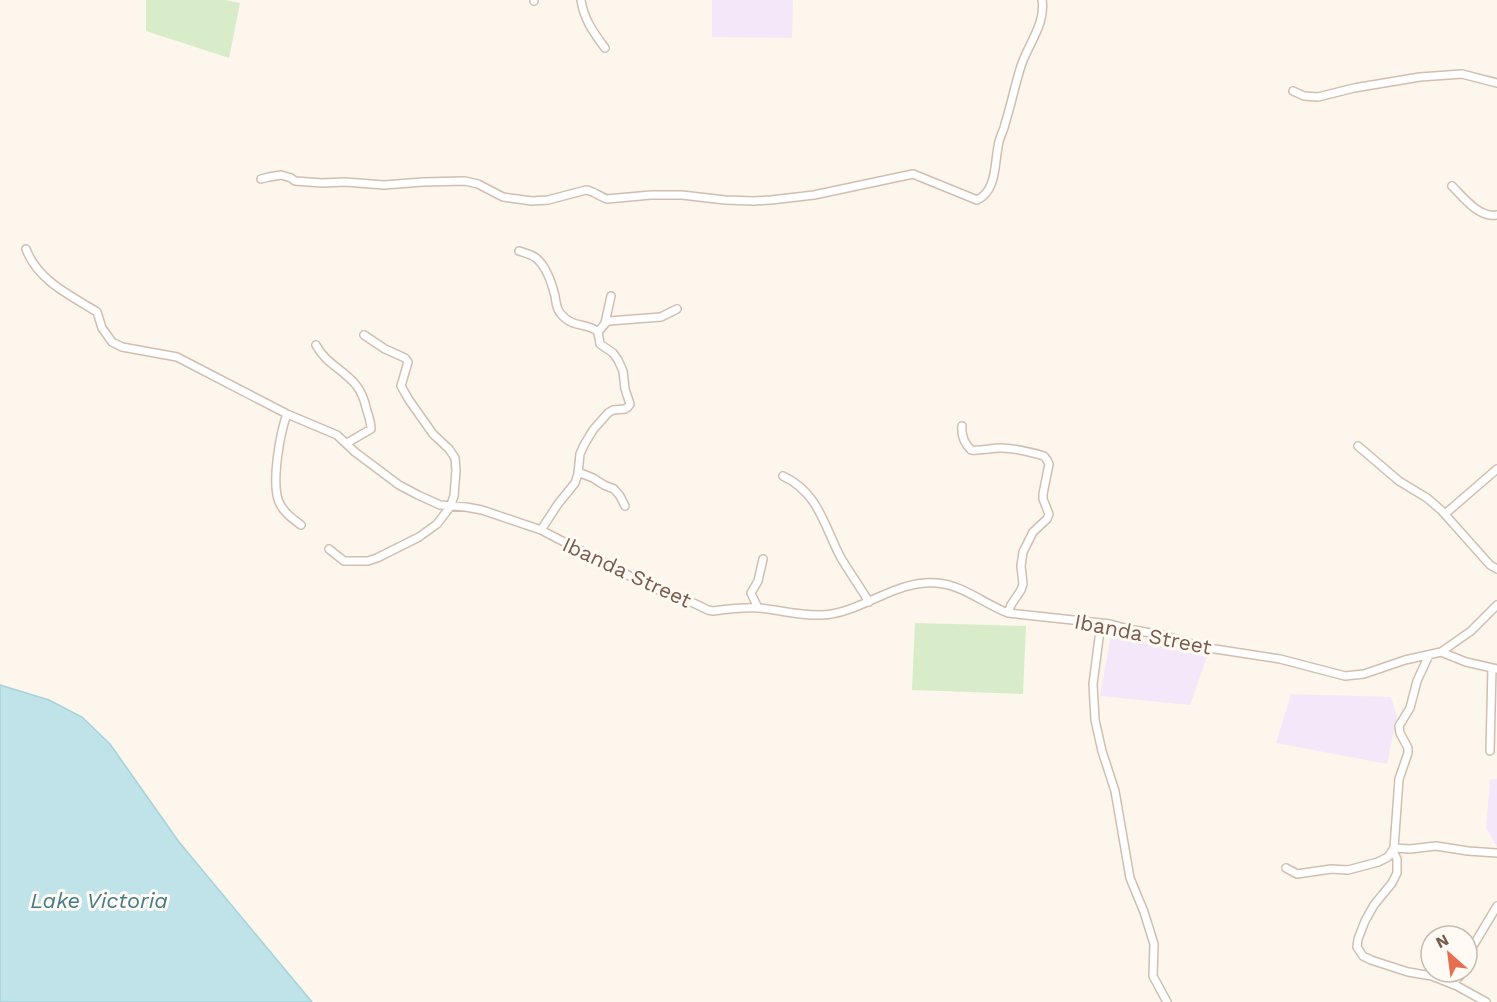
<svg xmlns="http://www.w3.org/2000/svg" width="1497" height="1002" font-family="'Work Sans',sans-serif">
	<rect width="100%" height="100%" fill="#fdf6ec"/>
	<path fill="#f3e8fa" d="M712 0H793L792 38 712 37Z
		M1111 635 1207 657 1190 705 1100 696Z
		M1291 694 1391 697 1397 716 1387 764 1276 743Z
		M1497 779V847L1486 828 1490 780Z"/>
	<path fill="#d8ecc9" d="M146 0H225L240 3 229 58 146 31Z
		M915 623 1026 626 1023 694 912 690Z"/>
	<path fill="#bfe3e8" stroke="#a5d3da" stroke-width="1.5" d="M0 685 49 700 82 717 110 744 179 842 312 1002H0Z"/>
	<g fill="none" stroke-linecap="round" stroke-linejoin="round">
		<defs>
			<path id="street" d="M581 0C584 20 594 33 605 48
				M534 1V0
				M1293 91 1304 96 1318 97 1354 88 1420 77 1462 74 1497 83
				M261 179 269 177 281 175 291 178 295 181 322 183 345 182 384 185 423 182 465 181 478 184 503 197 532 201 548 200 586 190C594 191 600 197 607 199L651 195H682L725 200 753 201 771 200 814 195 913 174 977 200C998 190 994 161 999 142 1000 136 1004 130 1005 124 1011 105 1015 85 1021 66 1028 44 1046 24 1042 0
				M1452 186C1464 198 1479 218 1497 215
				M26 249C38 281 70 295 97 312L102 328 112 342 122 347 177 357 287 414 337 435 355 452 399 485 418 495 440 505 466 507 482 510 541 530 653 588 685 599 708 610 713 611C728 609 743 607 759 608 780 610 801 616 822 615 862 613 896 579 937 583 963 585 984 604 1008 613L1110 624 1128 629 1162 635 1202 647 1280 659 1345 676 1364 674 1405 660 1441 652 1471 631 1497 605
				M519 251C525 253 531 254 536 258 546 266 552 284 555 296 556 302 556 309 561 314 573 329 588 322 598 332L600 344 613 353 618 360 623 371 625 389 630 404 628 407 625 409 613 410 608 413 593 430 584 445 580 454 578 474 575 483 558 504 541 530
				M605 323 611 296
				M598 332C602 328 604 323 609 321L661 317 677 309
				M316 345C325 363 344 370 356 385 362 392 365 402 367 411 369 417 371 423 371 429L347 443
				M287 414C280 433 271 483 279 502 283 512 293 519 301 525
				M962 426C961 436 964 443 971 450 981 451 991 448 1001 448 1015 448 1030 452 1044 456L1047 460 1049 464 1043 494V499L1049 514 1047 519 1033 532 1023 552 1021 566 1023 584 1021 590 1011 605 1008 613
				M1358 446 1399 481 1427 498 1441 510 1490 565 1497 569
				M578 472 593 478 604 485 614 489 620 496 625 506
				M783 476C819 493 824 526 841 558 850 573 860 587 869 602
				M1445 514 1497 469
				M329 549 344 561H368L377 558 419 537 437 524 450 507 454 496 456 470 455 458 449 449 433 434 409 400 401 386 408 362 405 358 385 349 364 335
				M758 608 751 593 758 581 763 559
				M1101 623 1093 684 1095 720 1102 751 1115 791 1130 878 1144 912 1154 944 1153 976 1167 1002
				M1441 652 1466 662 1497 669
				M1490 751 1492 668
				M1394 848 1410 849 1436 846 1468 851 1497 853
				M1393 851 1397 859V873L1392 883 1374 905 1365 921 1358 939 1357 947 1363 956 1371 960 1408 972 1432 976 1457 986 1486 1002
				M1286 868 1297 874 1331 869 1348 870 1378 862 1388 857 1394 848 1399 779 1408 753V748L1400 733 1399 726 1410 708 1417 681 1429 655
				M1467 956 1497 906
				M1452 984 1459 977 1460 972"/>
		</defs>
		<use href="#street" stroke="#d1beb0" stroke-width="10"/>
		<use href="#street" stroke="#fff" stroke-width="7"/>
	</g>
	<g text-anchor="middle" dominant-baseline="central" stroke-width="6" stroke-linejoin="round" paint-order="stroke">
		<g font-size="21" fill="#7a5c4d" stroke="#fffaf3">
			<text transform="translate(627 572) rotate(25)">Ibanda Street</text>
			<text transform="translate(1143 634) rotate(11)">Ibanda Street</text>
		</g>
		<g font-size="22" font-style="italic" fill="#437c86" stroke="#fffaf3">
			<text x="99" y="900">Lake Victoria</text>
		</g>
	</g>
	<g transform="translate(1449 954) rotate(332)"><circle r="28" fill="#fffaf3" stroke="#cabbb1" stroke-width="1.5"/>
	<path d="M0-4.5L10 22L0 15L-10 22Z" fill="#e76f51"/>
	<text y="-9" font-size="16" font-weight="bold" text-anchor="middle" fill="#7a5c4d">N</text>
	</g>
</svg>
